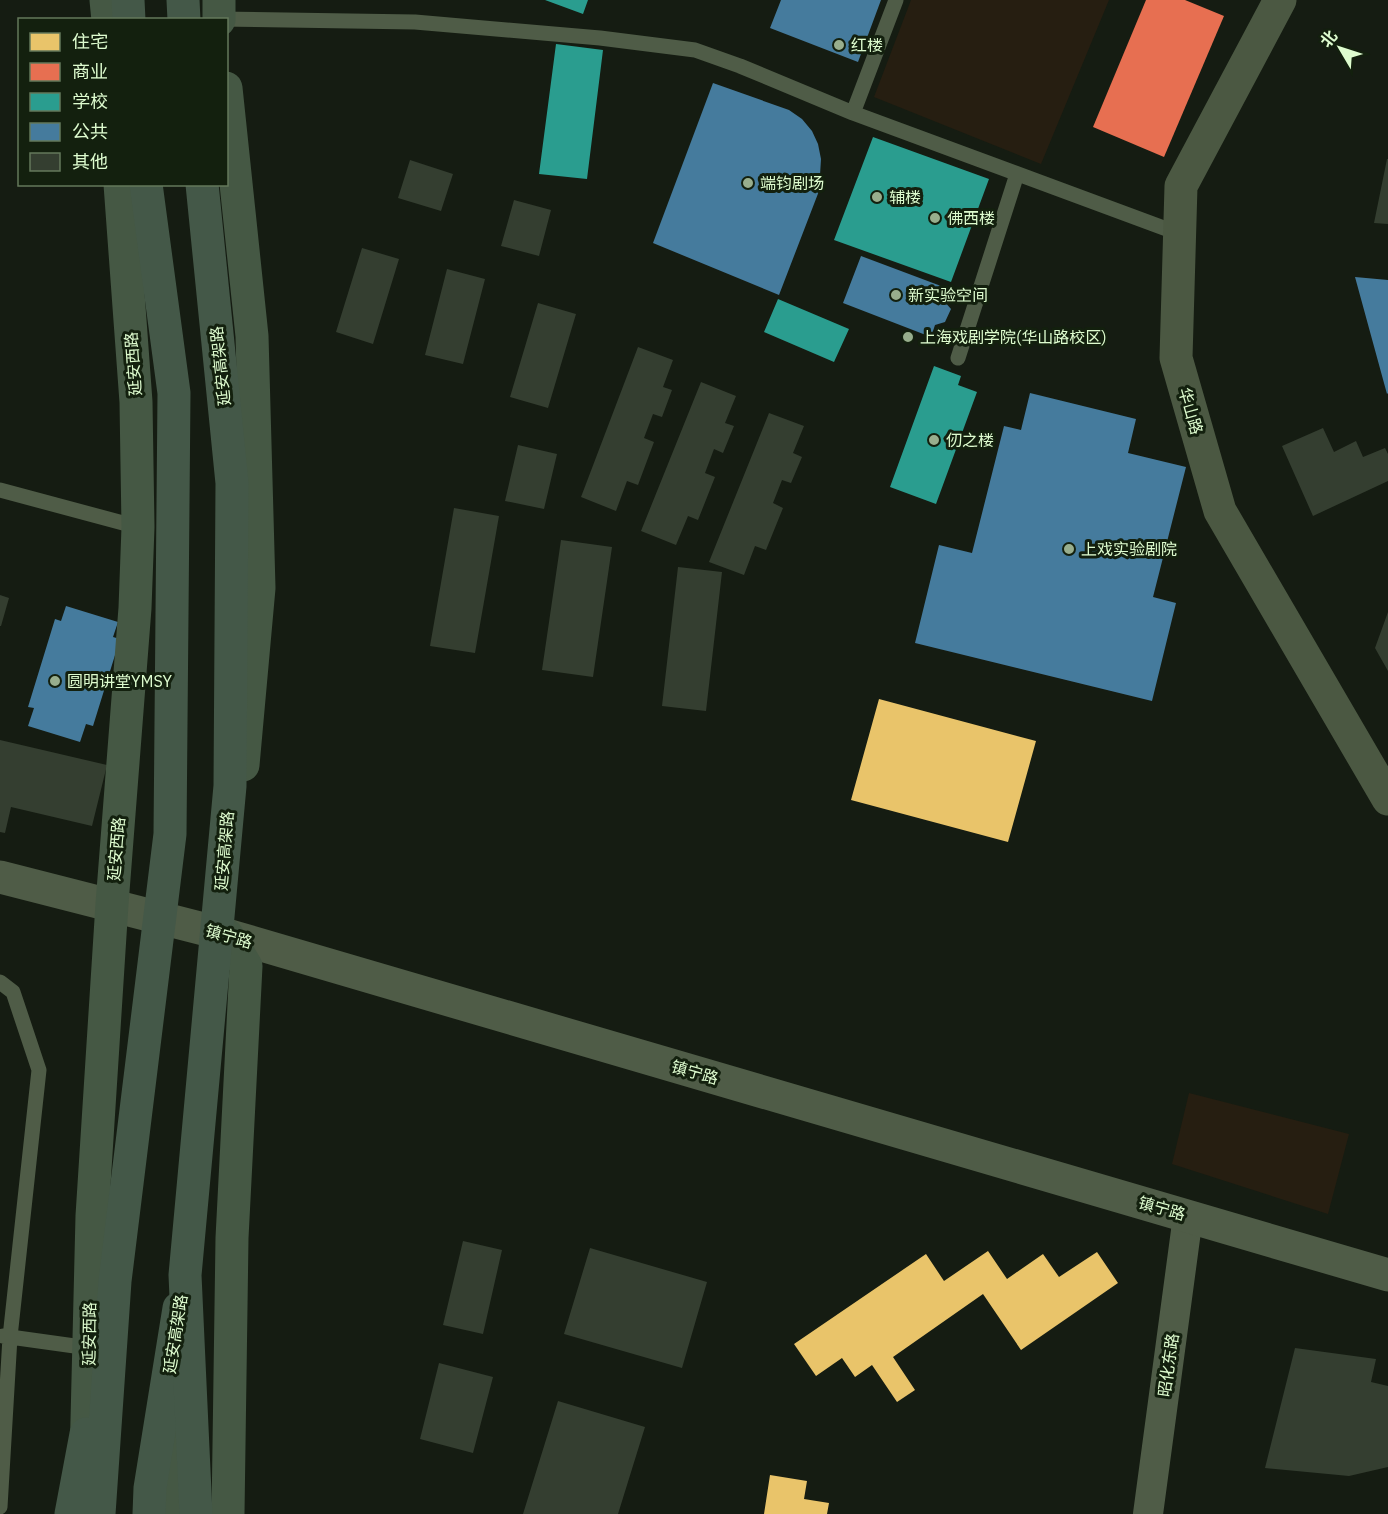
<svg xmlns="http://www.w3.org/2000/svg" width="1388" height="1514" font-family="'IBM Plex Sans','Noto Sans SC',sans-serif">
	<rect width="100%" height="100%" fill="#151c12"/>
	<path fill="#261e11" d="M911 0H1109L1041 164 874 97Z
		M1189 1093 1349 1134 1328 1214 1172 1164Z"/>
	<path fill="#e9c46a" d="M879 699 1036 741 1008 842 851 800Z
		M988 1251 1007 1279 1043 1254 1059 1277 1097 1252 1118 1283 1021 1350 983 1294 893 1357 915 1390 897 1402 872 1365 855 1377 842 1358 816 1376 794 1344 926 1254 944 1281Z
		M770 1475 807 1481 804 1499 829 1503 827 1514H764Z"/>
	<path fill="#e76f51" d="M1146 0H1185L1224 16 1164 157 1093 127Z"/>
	<path fill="#2a9d8f" d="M545 0H588L583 14Z
		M556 44 603 50 587 179 539 174Z
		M873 137 989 179 951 282 834 240Z
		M778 299 849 329 834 362 764 332Z
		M934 366 961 376 958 385 977 392 936 504 890 487Z"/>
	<path fill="#457b9d" d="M781 0H881L858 62 770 28Z
		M713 83 789 110 802 119 812 131 818 144 821 159 819 191 779 295 653 243Z
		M861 256 949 289 944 301 951 309 945 322 935 325 931 337 843 303Z
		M1355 277 1388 280V393L1387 394Z
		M1030 393 1136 419 1128 453 1186 467 1153 597 1176 603 1152 701 915 643 939 545 972 553 1004 426 1021 430Z
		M66 606 118 622 113 637 120 639 93 726 86 724 80 742 28 726 34 708 28 707 55 619 61 621Z"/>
	<path fill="#343e30" d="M1387 159H1388V224L1374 223Z
		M410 160 453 174 441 211 398 198Z
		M514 200 551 210 539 256 501 246Z
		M362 248 399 259 373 344 336 332Z
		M447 269 485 279 463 364 425 355Z
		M538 303 576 314 548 408 510 397Z
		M638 347 673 360 663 387 672 390 662 417 653 414 644 438 654 442 638 485 627 481 616 511 581 497Z
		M701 382 736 396 725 423 734 426 723 453 714 449 705 473 715 477 698 520 688 516 676 545 641 531Z
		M769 413 804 426 793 453 802 457 791 483 782 480 773 503 783 508 766 550 755 546 744 575 709 562Z
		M1323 428 1334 452 1356 441 1363 457 1385 448 1388 454V481L1313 516 1282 446Z
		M518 445 557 454 544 509 505 501Z
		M454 508 499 516 475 653 430 646Z
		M561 540 612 547 593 677 542 670Z
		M678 567 722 572 706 711 662 706Z
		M0 595 9 598 1 626H0Z
		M1388 612V671L1375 648Z
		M0 740 107 765 92 826 11 807 5 833 0 832Z
		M463 1241 502 1250 483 1334 443 1325Z
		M590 1248 707 1282 682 1368 564 1334Z
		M1295 1348 1376 1359 1371 1382 1388 1386V1467L1349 1476 1265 1468Z
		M439 1363 493 1377 473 1453 420 1439Z
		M558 1401 645 1427 618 1514H523Z"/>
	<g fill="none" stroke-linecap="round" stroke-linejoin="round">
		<path stroke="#4f5c47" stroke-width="15" d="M219 19 415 22 600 38 695 50 740 66 853 113 1180 234
			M853 113 896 0
			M958 358 1017 174
			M0 490 138 527
			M0 982 13 992 39 1070 10 1337 0 1507
			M3 1336 89 1348"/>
		<path stroke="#4f5c47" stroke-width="30" d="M1148 1514 1188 1216"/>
		<path stroke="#4f5c47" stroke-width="33" d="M0 877 227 935 1388 1275"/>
		<path stroke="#4b5842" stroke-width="33" d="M1280 0 1181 186 1176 358 1220 511 1388 799"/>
		<path stroke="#455844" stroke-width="33" d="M106 0 108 20
			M219 0V20
			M226 88 252 336 259 588 243 765
			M227 935 246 966 232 1238 228 1514
			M86 1461 92 1216 112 904 135 608 138 527 136 402 120 184
			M173 1514 176 1395"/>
		<path stroke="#445848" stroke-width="33" d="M128 0 129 20
			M183 0 184 20
			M149 1514 150 1488 179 1308"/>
		<path stroke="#445848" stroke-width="33" d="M71 1514 86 1434
			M99 1514 115 1281 170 834 174 393 146 184
			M196 1514 185 1275 230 786 232 483 202 184"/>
	</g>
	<g fill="#98ae8d" stroke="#13200e" stroke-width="2">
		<circle cx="839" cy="45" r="6"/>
		<circle cx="748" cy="183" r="6"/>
		<circle cx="877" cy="197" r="6"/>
		<circle cx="935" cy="218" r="6"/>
		<circle cx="896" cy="295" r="6"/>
		<circle cx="908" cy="337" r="6"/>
		<circle cx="934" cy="440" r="6"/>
		<circle cx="1069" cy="549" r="6"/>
		<circle cx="55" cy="681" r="6"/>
	</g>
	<g text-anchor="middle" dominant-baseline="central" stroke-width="6" stroke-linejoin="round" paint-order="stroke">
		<g font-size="16" fill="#defccf" stroke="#13200e" text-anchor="start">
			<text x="851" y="45">红楼</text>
			<text x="760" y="183">端钧剧场</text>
			<text x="889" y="197">辅楼</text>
			<text x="947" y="218">佛西楼</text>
			<text x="908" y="295">新实验空间</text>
			<text x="920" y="337">上海戏剧学院(华山路校区)</text>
			<text x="946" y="440">仞之楼</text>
			<text x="1081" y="549">上戏实验剧院</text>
			<text x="67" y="681">圆明讲堂YMSY</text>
		</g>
		<g font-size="16" fill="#defccf" stroke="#13200e">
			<text transform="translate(133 364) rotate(-94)">延安西路</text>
			<text transform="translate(220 366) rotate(-96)">延安高架路</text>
			<text transform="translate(1191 411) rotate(74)">华山路</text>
			<text transform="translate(116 849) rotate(-85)">延安西路</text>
			<text transform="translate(224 851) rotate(-85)">延安高架路</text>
			<text transform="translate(229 936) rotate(16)">镇宁路</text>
			<text transform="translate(695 1072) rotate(16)">镇宁路</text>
			<text transform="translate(1162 1208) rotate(16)">镇宁路</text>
			<text transform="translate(89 1334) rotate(-89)">延安西路</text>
			<text transform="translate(175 1334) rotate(-81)">延安高架路</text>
			<text transform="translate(1168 1365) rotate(-82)">昭化东路</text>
		</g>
	</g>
	<rect x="18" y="18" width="210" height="168" fill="#13200e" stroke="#64785b" stroke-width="1.5"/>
	<rect x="30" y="33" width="30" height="18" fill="#e9c46a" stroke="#64785b" stroke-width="1.5"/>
	<text x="72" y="48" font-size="18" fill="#defccf">住宅</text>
	<rect x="30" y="63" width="30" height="18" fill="#e76f51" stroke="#64785b" stroke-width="1.5"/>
	<text x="72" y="78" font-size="18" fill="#defccf">商业</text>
	<rect x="30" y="93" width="30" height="18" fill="#2a9d8f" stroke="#64785b" stroke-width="1.5"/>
	<text x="72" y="108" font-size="18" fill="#defccf">学校</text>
	<rect x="30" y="123" width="30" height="18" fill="#457b9d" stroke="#64785b" stroke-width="1.5"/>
	<text x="72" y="138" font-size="18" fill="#defccf">公共</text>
	<rect x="30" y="153" width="30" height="18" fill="#343e30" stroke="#64785b" stroke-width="1.5"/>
	<text x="72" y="168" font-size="18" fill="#defccf">其他</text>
	<g transform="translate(1340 48) rotate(309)" stroke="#13200e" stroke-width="4.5" paint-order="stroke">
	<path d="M0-4.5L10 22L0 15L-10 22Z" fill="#defccf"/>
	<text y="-9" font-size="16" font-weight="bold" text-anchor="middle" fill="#defccf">北</text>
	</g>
</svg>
